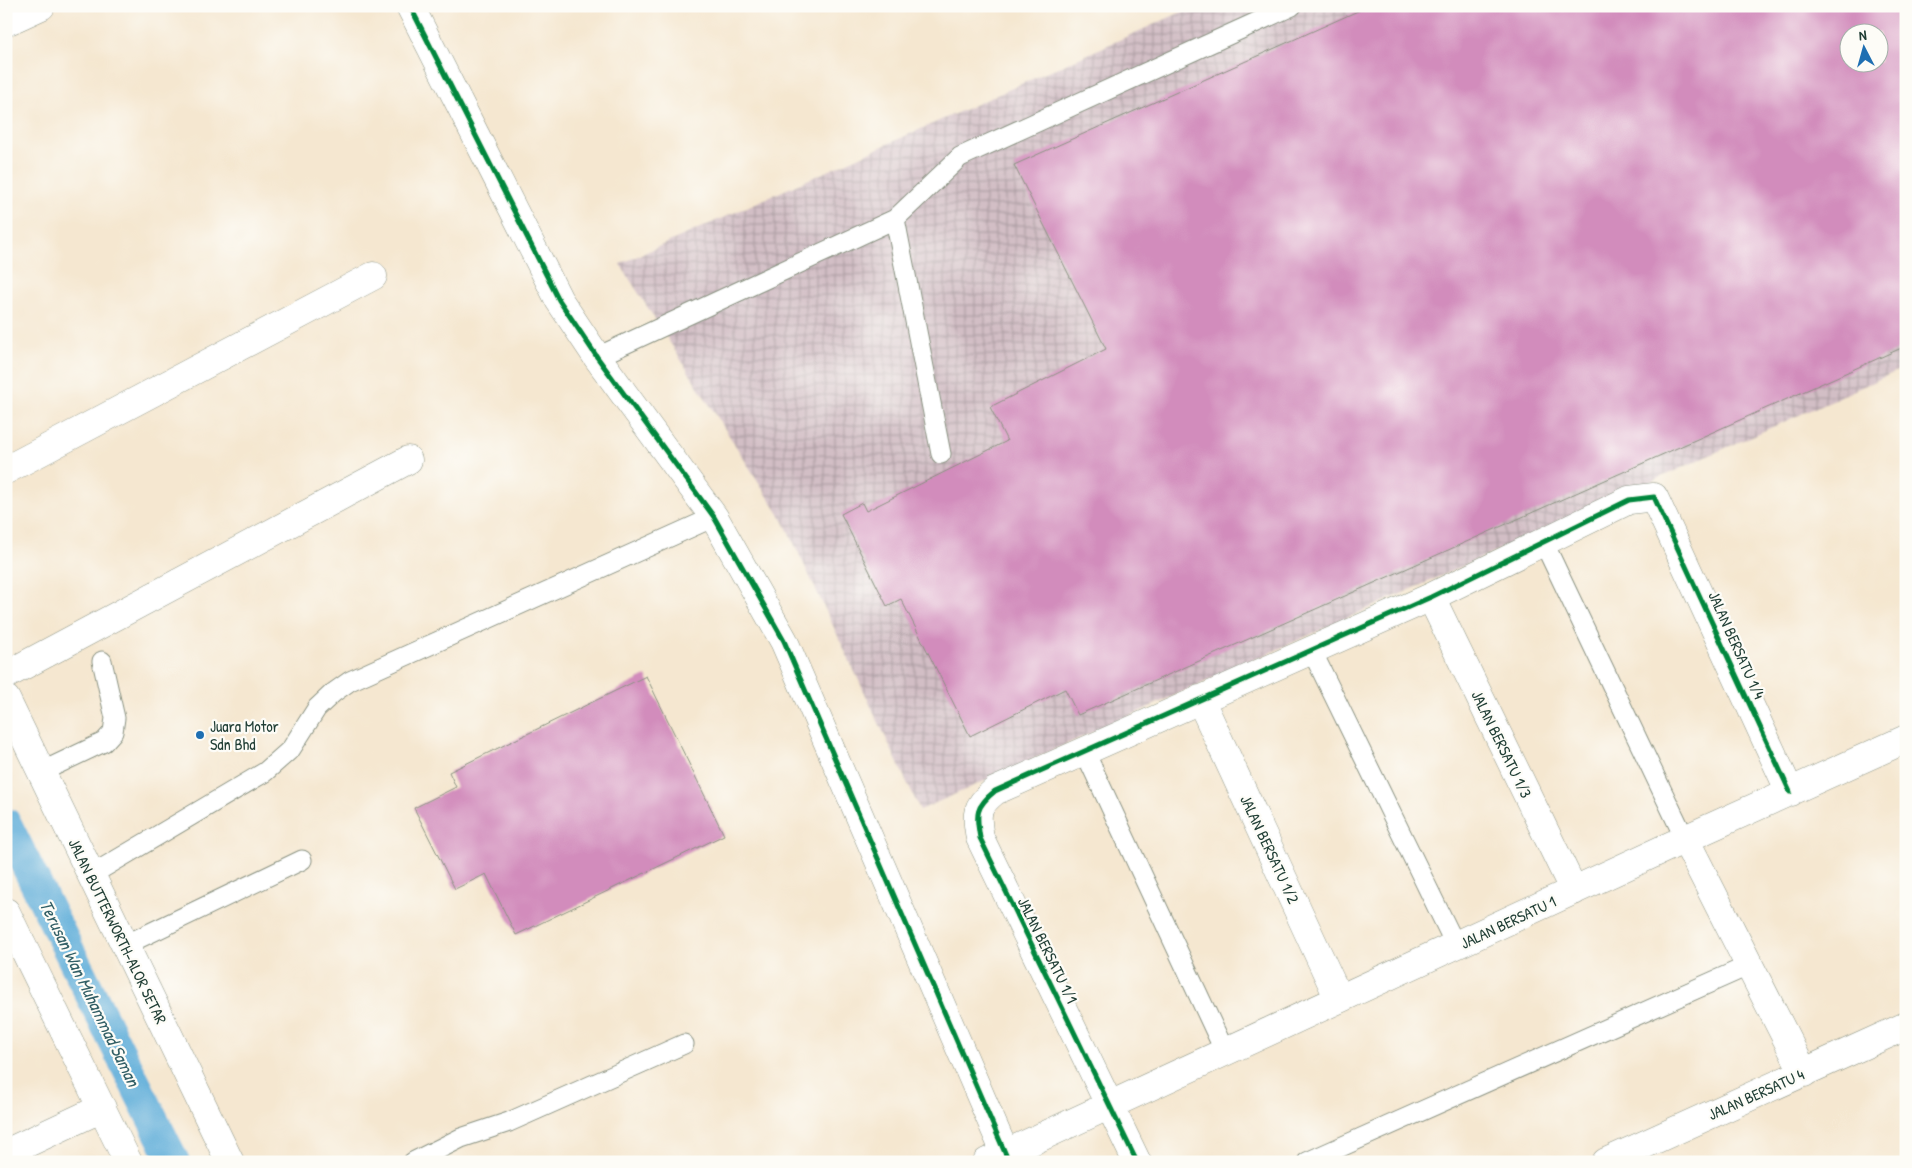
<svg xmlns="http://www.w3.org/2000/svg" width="1912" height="1168" font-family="'Patrick Hand',sans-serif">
	<defs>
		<pattern id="industrial-grid" width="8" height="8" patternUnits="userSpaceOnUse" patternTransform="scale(1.25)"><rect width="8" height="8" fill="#d2bec5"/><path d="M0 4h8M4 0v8" fill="none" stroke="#aa9ca1"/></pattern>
	</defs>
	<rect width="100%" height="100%" fill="#fdfcf7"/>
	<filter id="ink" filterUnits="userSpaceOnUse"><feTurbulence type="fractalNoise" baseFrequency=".02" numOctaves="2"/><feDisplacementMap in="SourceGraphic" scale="10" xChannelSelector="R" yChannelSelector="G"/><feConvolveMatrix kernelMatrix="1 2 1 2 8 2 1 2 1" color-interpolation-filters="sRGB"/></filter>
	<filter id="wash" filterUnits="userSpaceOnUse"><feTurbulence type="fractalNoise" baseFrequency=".0096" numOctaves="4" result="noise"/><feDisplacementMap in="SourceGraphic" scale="20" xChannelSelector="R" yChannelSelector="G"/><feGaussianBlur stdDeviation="1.12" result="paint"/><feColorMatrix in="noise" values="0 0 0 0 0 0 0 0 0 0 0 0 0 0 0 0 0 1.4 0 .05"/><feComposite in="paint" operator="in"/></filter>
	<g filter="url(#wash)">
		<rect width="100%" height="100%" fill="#f5e7d0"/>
		<path fill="url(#industrial-grid)" fill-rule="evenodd" d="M1195 6H1906V367L920 810 784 522 620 264ZM1850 32H1880V62H1850Z"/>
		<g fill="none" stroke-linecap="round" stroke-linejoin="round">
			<path stroke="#5fadd9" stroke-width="32" d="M6 824 174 1162"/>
		</g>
		<g id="blocks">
			<path fill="#d28cbc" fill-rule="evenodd" d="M1369 6H1906V346L1078 715 1065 689 970 736 901 599 887 606 841 514 862 503 866 511 1007 441 990 407 1106 349 1014 165ZM1850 32H1880V62H1850Z
				M646 676 724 835 516 935 486 874 455 889 414 808 456 787 449 772Z"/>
		</g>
	</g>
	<g filter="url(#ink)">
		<use href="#blocks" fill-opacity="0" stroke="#8a9282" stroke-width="1"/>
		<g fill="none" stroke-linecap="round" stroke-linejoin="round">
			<defs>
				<path id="lane" d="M895 219 941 454
					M597 357 895 219 960 157 1292 6
					M1543 541 1685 839
					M1311 649 1456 946
					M1084 750 1225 1052
					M41 772 104 742 113 732 115 718 102 661
					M91 875 265 772 291 749 317 708 333 693 350 681 714 517
					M125 945 302 860
					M413 1162 461 1138 509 1122 684 1044
					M1307 1162 1750 965"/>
				<path id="street" d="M410 6 559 300 597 357 714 517 784 641 1009 1162
					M6 22 41 6
					M6 470 373 276
					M1431 597 1574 891
					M6 675 408 460
					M1200 699 1339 999
					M1685 839 1804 1073
					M6 912 128 1162
					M6 1153 102 1108
					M987 1162 1685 839 1906 739
					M1137 1162 980 838C976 814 975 807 995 791L1431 597 1629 500 1654 497 1790 792
					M1606 1162 1906 1026"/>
				<path id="primary" d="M6 699 230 1162"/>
			</defs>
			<use href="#lane" stroke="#8a9282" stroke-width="21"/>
			<use href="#street" stroke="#8a9282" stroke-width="29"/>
			<use href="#primary" stroke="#8a9282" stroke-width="29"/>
			<use href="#lane" stroke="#fff" stroke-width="19"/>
			<use href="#street" stroke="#fff" stroke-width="28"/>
			<use href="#primary" stroke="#fff" stroke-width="28"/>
			<defs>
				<path id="cycleway" d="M410 6 559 300 597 357 714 517 784 641 1009 1162
					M1137 1162 980 838C976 814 975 807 995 791L1431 597 1629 500 1654 497 1790 792"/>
			</defs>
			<use href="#cycleway" stroke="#fdfcf7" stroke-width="8"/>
			<use href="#cycleway" stroke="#00873e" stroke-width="5"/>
		</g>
	</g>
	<circle fill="#1f6fb2" stroke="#fdfcf7" stroke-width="2" cx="200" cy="735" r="5"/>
	<g text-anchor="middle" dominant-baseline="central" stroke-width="4.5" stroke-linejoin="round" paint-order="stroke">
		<g font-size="16" fill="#1f3d34" stroke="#fdfcf7">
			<text transform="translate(1737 645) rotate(66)">JALAN BERSATU 1/4</text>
			<text transform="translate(1502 744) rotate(64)">JALAN BERSATU 1/3</text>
			<text transform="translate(1270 849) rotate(65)">JALAN BERSATU 1/2</text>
			<text transform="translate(1508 922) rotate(-25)">JALAN BERSATU 1</text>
			<text transform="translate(118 931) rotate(64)">JALAN BUTTERWORTH-ALOR SETAR</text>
			<text transform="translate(1048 950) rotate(64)">JALAN BERSATU 1/1</text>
			<text transform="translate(1756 1094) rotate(-24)">JALAN BERSATU 4</text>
		</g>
		<g font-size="16" fill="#1f3d34" stroke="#fdfcf7" text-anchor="start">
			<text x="210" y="726">Juara Motor<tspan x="210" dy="18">Sdn Bhd</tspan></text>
		</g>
		<g font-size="18" font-style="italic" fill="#325f66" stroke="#fdfcf7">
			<text transform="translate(90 993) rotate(64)">Terusan Wan Muhammad Saman</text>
		</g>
	</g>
	<rect width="1912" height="1168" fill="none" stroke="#fdfcf7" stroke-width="25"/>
	<g transform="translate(1864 48) rotate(354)"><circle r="24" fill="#fdfcf7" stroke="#a4b0a9"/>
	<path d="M0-4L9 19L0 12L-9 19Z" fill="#1f6fb2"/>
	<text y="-8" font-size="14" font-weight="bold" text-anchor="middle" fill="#1f3d34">N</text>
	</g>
</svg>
